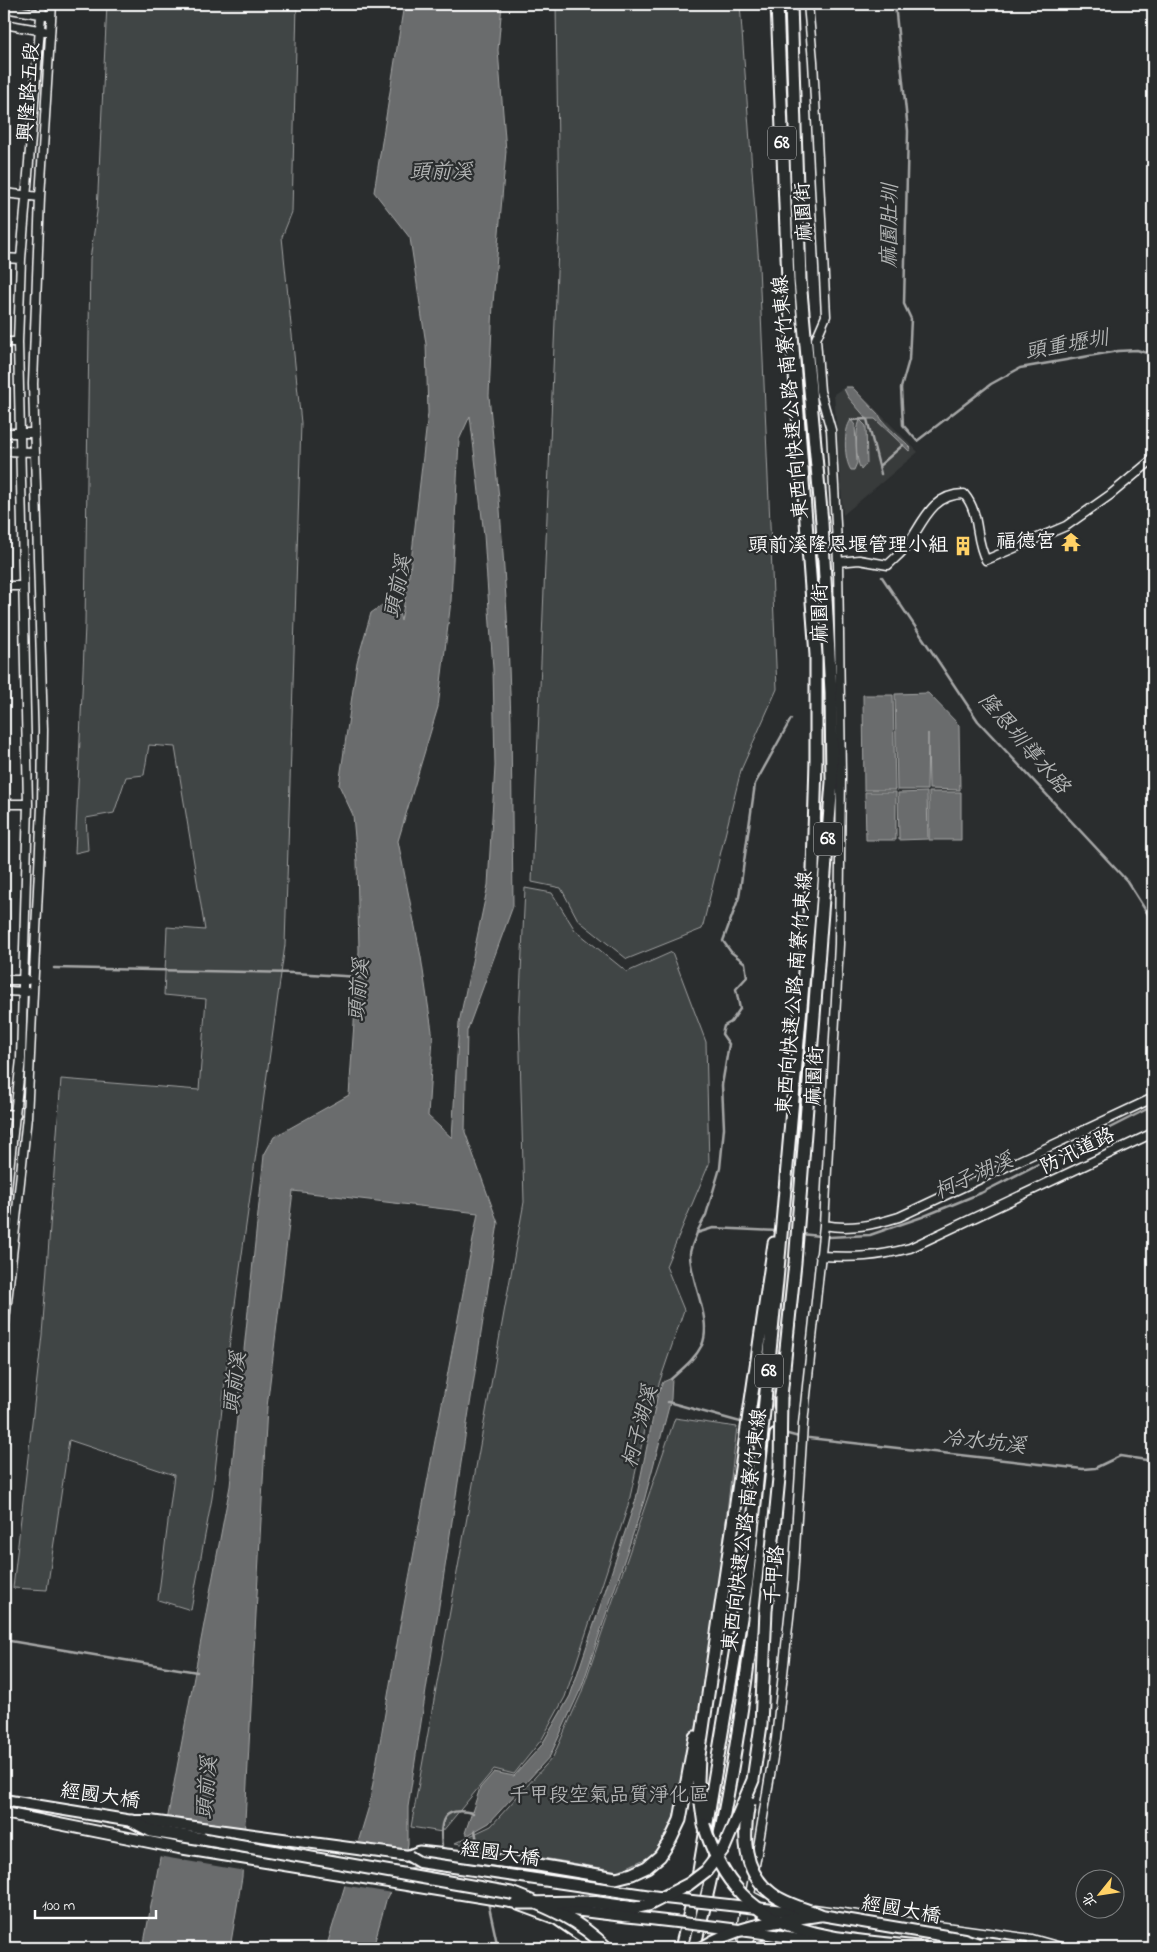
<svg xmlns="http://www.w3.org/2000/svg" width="1157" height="1952" font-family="'Indie Flower','LXGW WenKai TC',sans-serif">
	<rect width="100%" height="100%" fill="#2a2d2e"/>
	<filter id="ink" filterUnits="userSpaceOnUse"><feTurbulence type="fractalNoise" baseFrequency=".02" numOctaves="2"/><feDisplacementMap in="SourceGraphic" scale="10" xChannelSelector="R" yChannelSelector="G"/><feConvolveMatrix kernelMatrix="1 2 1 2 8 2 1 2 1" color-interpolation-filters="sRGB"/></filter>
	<g filter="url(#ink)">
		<path fill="#373a3b" d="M846 386H852L918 452 843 515 834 394Z"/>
		<path fill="#414445" stroke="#a0a2a2" d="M107 4H297L292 212 282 237 301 423 285 945 228 1355 212 1498 191 1610 158 1600 174 1475 69 1440 47 1590 13 1588 42 1335 61 1079 199 1090 206 999 164 995 167 927 205 930 175 747 149 745 144 775 126 777 114 813 86 818 88 850 75 853 85 625 90 259 97 212Z
			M556 4H740L759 266 777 689 741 770 702 929 627 959 578 920 561 888 532 882 559 224Z
			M525 888 552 893 575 930 627 972 672 952 706 1042 709 1164 666 1266 684 1310 648 1416 628 1506 565 1697 542 1739 514 1774 494 1769 442 1832 411 1827 524 1202 519 1016Z
			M675 1418 737 1427 709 1665 678 1813 653 1855 619 1871 455 1843 491 1826 553 1757 581 1694Z"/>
		<path fill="#6a6c6d" stroke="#a6a7a7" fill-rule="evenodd" d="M404 4H502L498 50 506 151 493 303 489 396 500 509 507 614 511 720 513 906 467 1031 465 1132 498 1223 408 1807V1844L402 1874 387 1897 373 1948H326L369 1806 400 1626 478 1213 293 1191 267 1407 242 1877 230 1948H143L230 1486 264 1155 274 1137 349 1095 359 951 357 861 353 815 339 785 357 662 371 613 395 596 401 621 410 570 428 413 426 344 410 238 374 192ZM470 416 484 535 493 669 495 766 488 885 459 1023 452 1138 428 1116 433 1038 421 957 398 841 438 707 451 601 459 440Z
			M846 387H852L879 415C883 425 903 439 911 448L909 451 875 419H867L848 397 844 389Z
			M851 420 855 425 857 463 854 470H851C844 460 843 430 851 420Z
			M860 420 866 426 867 463 861 470C855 458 855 432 860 420Z
			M928 693 959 725 960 790 929 789 928 733 927 790H897L895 694Z
			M863 695H893L895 790H864Z
			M865 792H896V840H866Z
			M927 792 928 839 899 840 898 793Z
			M929 792H961V840H929Z
			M672 1378 671 1399 644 1501 582 1686 550 1756 489 1823 468 1835 465 1833 480 1788 494 1772 514 1776 541 1746 570 1696 636 1499 658 1393 663 1382Z"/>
		<path fill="#2a2d2e" d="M164 1819 247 1830 245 1871 158 1856Z
			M354 1845 409 1853 404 1875 392 1893 342 1885Z"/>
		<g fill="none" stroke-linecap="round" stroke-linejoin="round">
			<path stroke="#a6a7a7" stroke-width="2.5" d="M895 4 908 131 904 304 911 319 909 360 901 388 903 425 917 441 991 384 1020 368 1118 351 1137 350 1153 355
				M851 420 867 419 881 474
				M879 466 903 445
				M882 577 978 721 1127 881 1153 922
				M54 968 294 973 360 977
				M697 1232 706 1215 720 1168 724 1128 722 1085 729 1044 722 1034 724 1026 731 1022 740 1009 736 989 747 977 745 963 731 952 723 941 739 897 755 784 791 719
				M801 1234 829 1237 870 1235 922 1217 981 1193 1153 1106
				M671 1379C682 1369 695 1359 702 1345 713 1320 690 1282 690 1254 690 1248 695 1239 697 1233L713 1228 778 1231
				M668 1402 744 1423
				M784 1433 799 1437
				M809 1438 1083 1469 1095 1468 1120 1456 1153 1461
				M4 1640 197 1672
				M475 1830 479 1854
				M437 1850 442 1847C439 1821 442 1806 473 1813
				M406 1871 416 1865
				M488 1902 498 1948"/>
			<defs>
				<path id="minor" d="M4 8 46 15
					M4 24 44 31
					M4 193 40 197
					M4 258 21 259
					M4 342H18
					M4 433H33
					M4 451 35 452
					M838 562 859 560 888 565C895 558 904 551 909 543 924 520 933 494 964 494 981 514 974 538 986 560L1066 526 1110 495 1153 459
					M4 586H23
					M4 804H28
					M4 980H27
					M4 991 27 992
					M4 1114 16 1115
					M4 1216 21 1059 28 804 18 342 21 259 42 4
					M824 1225C850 1230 873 1225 899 1217L1153 1098
					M820 1256C855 1258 876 1257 910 1248L1153 1133
					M4 1330 27 1117 42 807 43 730 33 384 40 197 52 4
					M750 1895 763 1902 788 1906
					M814 1909 1032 1939 1064 1948
					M1024 1939 1037 1948
					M744 1948C740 1930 742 1912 750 1895L776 1739 793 1580 803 1424 824 1225 839 944 841 775 838 562 831 430 820 391 816 339 826 316 813 61 808 4
					M745 1948 751 1937 752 1902
					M753 1948 772 1943H803"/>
				<path id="major" d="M4 1800 132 1821H150L409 1856
					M4 1813 179 1848 517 1903
					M846 1947 858 1948"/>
				<path id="highway" d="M780 1406 795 1263 832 782 831 692 822 522 800 280 791 4
					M132 1821 151 1831 203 1839
					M704 1825 698 1781 699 1756 774 1243
					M409 1856 419 1852 538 1865 616 1878 632 1874 647 1867 660 1856 671 1839 680 1820 695 1737
					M518 1904 556 1918 600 1948
					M681 1948 697 1883 747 1582 777 1281 813 869 816 760V655L788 281 777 4
					M694 1948C738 1780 756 1607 776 1435"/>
			</defs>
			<use href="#minor" stroke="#fff" stroke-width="11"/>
			<use href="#major" stroke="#fff" stroke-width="14"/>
			<use href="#highway" stroke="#fff" stroke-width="15"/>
			<use href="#minor" stroke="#2a2d2e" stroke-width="8"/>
			<use href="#major" stroke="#2a2d2e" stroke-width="10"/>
			<use href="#highway" stroke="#2a2d2e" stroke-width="11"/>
			<defs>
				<path id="major-bridge" d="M409 1856 419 1862 665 1898 821 1915 964 1939 991 1948
					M550 1907C649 1920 748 1928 846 1947
					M984 1942 1027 1948"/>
				<path id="highway-bridge" d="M749 1803C743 1835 742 1871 771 1893 784 1904 806 1909 821 1915
					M704 1825C739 1941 824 1936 926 1948
					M203 1839 511 1893C548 1907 579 1920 607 1948
					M517 1903 592 1902 635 1908 648 1905 689 1884 706 1871 724 1848 753 1780 761 1725 766 1610 780 1468 781 1397
					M702 1948C737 1925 779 1921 820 1915"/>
			</defs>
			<use href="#major-bridge" stroke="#fff" stroke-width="14" stroke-linecap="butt"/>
			<use href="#highway-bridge" stroke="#fff" stroke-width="15" stroke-linecap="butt"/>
			<use href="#major-bridge" stroke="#2a2d2e" stroke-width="10"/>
			<use href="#highway-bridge" stroke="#2a2d2e" stroke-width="11"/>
		</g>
	</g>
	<defs>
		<symbol id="temple-bare" viewBox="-9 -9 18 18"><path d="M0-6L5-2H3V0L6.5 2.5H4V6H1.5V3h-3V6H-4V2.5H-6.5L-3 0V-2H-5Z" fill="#ffd166" stroke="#2a2d2e" stroke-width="2.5" paint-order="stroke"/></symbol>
		<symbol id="building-bare" viewBox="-9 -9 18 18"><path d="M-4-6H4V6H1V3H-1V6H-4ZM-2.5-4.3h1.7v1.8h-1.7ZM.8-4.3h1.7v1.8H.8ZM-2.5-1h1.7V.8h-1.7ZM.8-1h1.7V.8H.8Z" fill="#ffd166" stroke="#2a2d2e" stroke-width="2.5" paint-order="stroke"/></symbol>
	</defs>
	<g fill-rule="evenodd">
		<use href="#temple-bare" x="1057" y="528" width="28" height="28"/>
		<use href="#building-bare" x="949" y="532" width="28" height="28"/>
	</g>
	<g text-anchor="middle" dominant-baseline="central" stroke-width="4.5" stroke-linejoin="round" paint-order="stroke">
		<g fill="#2a2d2e" stroke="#bfc0c0" stroke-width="1">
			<rect x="768" y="126.5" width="28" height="33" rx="4"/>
			<rect x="814" y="822.5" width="28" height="33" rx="4"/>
			<rect x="755" y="1354.5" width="28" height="33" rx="4"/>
		</g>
		<g font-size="19" font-weight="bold" fill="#fff">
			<text x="782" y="143">68</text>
			<text x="828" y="839">68</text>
			<text x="769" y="1371">68</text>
		</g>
		<g font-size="20" fill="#fff" stroke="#2a2d2e">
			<text transform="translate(30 92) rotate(-86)">興隆路五段</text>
			<text transform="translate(805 212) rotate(-93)">麻園街</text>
			<text transform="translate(792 397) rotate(-95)">東西向快速公路 南寮竹東線</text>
			<text transform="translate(821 613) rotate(-90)">麻園街</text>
			<text transform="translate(796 993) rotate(-85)">東西向快速公路 南寮竹東線</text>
			<text transform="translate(816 1076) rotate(-87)">麻園街</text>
			<text transform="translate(1078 1152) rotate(-26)">防汛道路</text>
			<text transform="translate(746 1530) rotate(-83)">東西向快速公路 南寮竹東線</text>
			<text transform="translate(776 1575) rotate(-85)">千甲路</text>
			<text transform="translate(100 1797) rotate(8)">經國大橋</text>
			<text transform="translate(500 1855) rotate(8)">經國大橋</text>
			<text transform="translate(901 1911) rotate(10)">經國大橋</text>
		</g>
		<g font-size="20" fill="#fff" stroke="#2a2d2e" text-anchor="end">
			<text x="1056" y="542">福德宮</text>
			<text x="948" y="546">頭前溪隆恩堰管理小組</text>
		</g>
		<g font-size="20" fill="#b3b4b5" stroke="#2a2d2e">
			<text x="609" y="1796">千甲段空氣品質淨化區</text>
		</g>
		<g font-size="21" font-style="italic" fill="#b4b6b6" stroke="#2a2d2e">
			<text x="441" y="173">頭前溪</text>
			<text transform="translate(891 226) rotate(-89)">麻園肚圳</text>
			<text transform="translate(1067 346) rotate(-10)">頭重壢圳</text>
			<text transform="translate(399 587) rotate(-78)">頭前溪</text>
			<text transform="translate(1023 744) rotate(49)">隆恩圳導水路</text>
			<text transform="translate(360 990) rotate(-85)">頭前溪</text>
			<text transform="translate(974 1177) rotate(-24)">柯子湖溪</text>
			<text transform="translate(236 1383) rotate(-83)">頭前溪</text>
			<text transform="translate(641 1427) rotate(-75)">柯子湖溪</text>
			<text transform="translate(984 1443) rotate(6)">冷水坑溪</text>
			<text transform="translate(208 1788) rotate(-85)">頭前溪</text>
		</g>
	</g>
	<rect width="1157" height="1952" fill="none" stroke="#2a2d2e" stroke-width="20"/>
	<rect x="10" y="10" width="1137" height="1932" fill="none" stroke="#fff" stroke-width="2" filter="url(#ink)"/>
	<g transform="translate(1100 1894) rotate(240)"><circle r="24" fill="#2a2d2e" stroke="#7f8182"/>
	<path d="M0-4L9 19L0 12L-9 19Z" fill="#ffd166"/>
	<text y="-8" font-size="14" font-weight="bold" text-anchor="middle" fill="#ffffff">北</text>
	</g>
	<path d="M35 1910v8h121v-8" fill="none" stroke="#ffffff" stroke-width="2.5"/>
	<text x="42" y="1910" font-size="15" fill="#ffffff" stroke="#2a2d2e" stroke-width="4" paint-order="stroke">100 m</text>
</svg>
